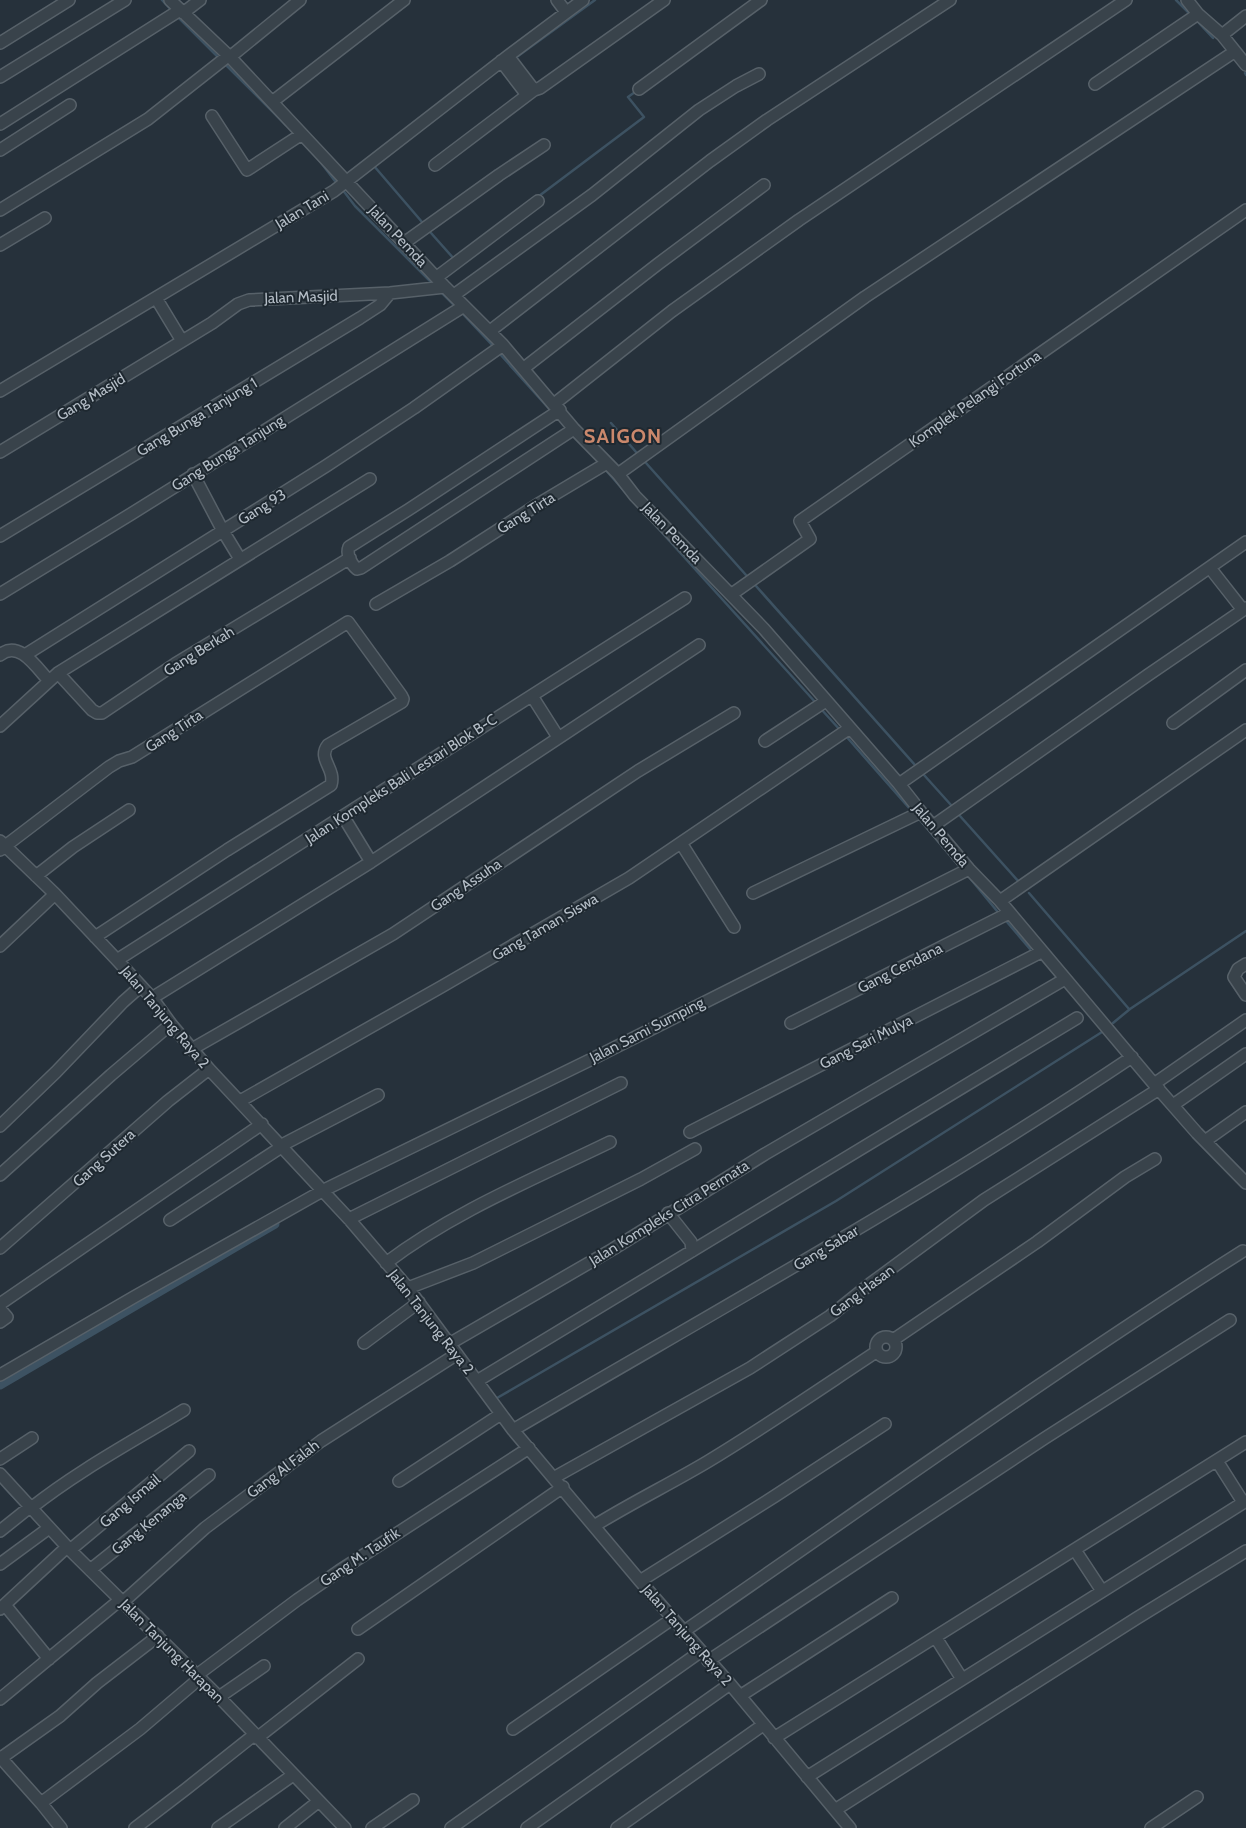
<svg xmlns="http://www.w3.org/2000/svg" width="1246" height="1828" font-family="Cabin,sans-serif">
	<rect width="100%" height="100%" fill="#26313b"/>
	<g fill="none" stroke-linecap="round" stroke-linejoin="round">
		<path stroke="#3d5262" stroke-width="2.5" d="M162 0 173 12
			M1176 0 1188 12
			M176 15 220 59
			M1198 22 1213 38
			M514 59 595 0
			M224 63 286 125
			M1245 73 1246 75
			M319 160 338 185
			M375 165 374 166 422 222
			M342 189 355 206 433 284
			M539 196 644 117 628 97 635 92
			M431 233 455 260
			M441 292 456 307
			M462 313 494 347
			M499 353 552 412
			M611 423 636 452
			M646 463 746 575
			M604 468 625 492
			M647 516 816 703
			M756 586 915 765
			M821 709 841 731
			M845 735 910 809
			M924 775 951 805
			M960 816 1020 883
			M920 820 959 866
			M969 877 997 911
			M1029 893 1129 1009
			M1007 922 1030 949
			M1113 1023 1130 1009 1246 931
			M497 1398 836 1201 1102 1032
			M5 1488 21 1505"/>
		<path stroke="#3d5262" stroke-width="9" d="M0 1385 275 1224"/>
		<defs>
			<path id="minor" d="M170 0 230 57 445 287 503 345 574 429 618 474 635 496 764 629 899 784 921 812 969 869 1000 901 1154 1084 1197 1133 1246 1183
				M557 0 566 12
				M1187 0 1198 14 1222 35 1246 65
				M183 13 200 0
				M1222 35 1246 16
				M0 43 69 0
				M508 56 534 90 540 88 664 0
				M230 57 300 0
				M501 61 527 95
				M0 77 125 0
				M1095 84 1198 14
				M639 89 761 0
				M272 102 404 0
				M212 116 247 170 302 134
				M0 124 180 10
				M0 150 70 105
				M435 165 534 90
				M0 210 148 119 228 56
				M404 243 499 175 544 145
				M0 245 45 218
				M437 277 538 201
				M454 295 592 195 699 110 736 86 759 74
				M156 298 182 341
				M490 331 710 161 767 120 950 0
				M524 368 658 264 764 185
				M0 391 334 191 508 56 583 0
				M554 404 672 311 799 220 1126 0
				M560 410 408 510 349 547C346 554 351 564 357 569L361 568 574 429
				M0 452 212 323 238 304 249 300 390 293 445 287
				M193 474 223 531 240 559
				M618 474 865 297 1234 52
				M0 536 360 318 380 305 390 293
				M1210 568 1243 610
				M0 594 131 514 464 306
				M732 594 810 539 800 521 1246 210
				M376 604 450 561 540 503 607 463
				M0 655C19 639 37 668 49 681
				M25 655 326 466 414 408 503 345
				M58 673 92 710 97 713H102L175 664 350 558
				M532 696 558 737
				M1173 723 1246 670
				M0 726 58 673 370 479
				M765 741 826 701
				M899 784 1246 542
				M343 816 371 862
				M933 826 1148 675 1246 608
				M0 841 55 894 117 960 152 998 171 1024 209 1069 349 1219 408 1288 513 1430 640 1581 730 1684 850 1828
				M681 843 734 927
				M0 850 109 767 119 761 132 757 348 622 401 695 403 699 402 702 328 745C317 759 336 768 331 785L227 850 95 937
				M36 876 73 847 129 810
				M753 893 921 812
				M1000 901 1246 730
				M0 946 55 894
				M117 960 685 598
				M1246 964 1238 969 1234 977 1246 995
				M152 998 371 862 699 645
				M791 1023 1009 913
				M192 1049 393 934 638 771 734 713
				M1154 1084 1246 1020
				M240 1101 441 987 629 878 850 728
				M1173 1105 1246 1054
				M0 1126 56 1072 123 1002 141 986
				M690 1132 1041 952
				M1205 1141 1246 1112
				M282 1145 378 1095
				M0 1175 111 1075 171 1024
				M668 1213 691 1242 692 1251
				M349 1219 621 1083
				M170 1220 283 1146
				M0 1248 168 1101 209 1069
				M386 1263C453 1212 534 1179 610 1142
				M408 1288 473 1263 641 1179 695 1149
				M0 1304 262 1124
				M0 1309 7 1317 0 1322
				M876 1347a10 10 0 1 1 20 0a10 10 0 1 1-20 0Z
				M893 1340 1037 1242 1125 1177 1155 1159
				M364 1343 419 1302
				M449 1344 613 1249 765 1154 1065 979
				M0 1375 134 1297 324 1190 594 1058 969 869
				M477 1381 1077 1018
				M513 1430C721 1308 932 1191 1132 1057
				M0 1459 32 1438
				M1217 1461 1243 1502
				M0 1474 70 1550 222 1700 345 1828
				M555 1477 750 1368 830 1316 870 1284 984 1200 1159 1089
				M399 1481 501 1414
				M31 1508C79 1470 132 1442 184 1410
				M594 1526C631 1503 670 1484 707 1462 765 1427 820 1389 876 1352
				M0 1531 30 1507
				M70 1550 189 1451
				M1075 1550 1102 1591
				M0 1564 49 1528
				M90 1570 209 1475
				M640 1581 775 1496 885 1424
				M123 1602 205 1528 321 1441 457 1354
				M5 1605 49 1659
				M0 1609 67 1547
				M358 1629 563 1487
				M683 1632C869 1504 1052 1372 1243 1251
				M936 1638 962 1679
				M708 1661 1045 1438 1230 1320
				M197 1675 297 1600 339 1571 529 1448
				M740 1696 892 1598
				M219 1697 264 1666
				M0 1699 120 1600
				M513 1729 672 1619
				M257 1738 358 1659
				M774 1738 1246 1442
				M0 1757 41 1803
				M1 1758 60 1716 97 1683 158 1636
				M807 1777 1246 1501
				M835 1810 1137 1618 1246 1551
				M61 1828 41 1803 140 1729 200 1678
				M135 1828 186 1789 254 1735
				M218 1828 293 1775
				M285 1828 319 1801
				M372 1828 413 1800
				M451 1828 700 1652
				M527 1828 730 1684
				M617 1828 763 1725
				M1151 1828 1197 1797"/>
		</defs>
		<use href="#minor" stroke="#576169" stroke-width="14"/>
		<use href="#minor" stroke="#39434b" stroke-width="11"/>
	</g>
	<g text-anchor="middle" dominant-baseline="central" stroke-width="4" stroke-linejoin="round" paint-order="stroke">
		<g font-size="15" fill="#b5bec7" stroke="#1e2830">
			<text transform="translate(302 210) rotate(-31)">Jalan Tani</text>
			<text transform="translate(398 236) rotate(47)">Jalan Pemda</text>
			<text transform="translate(301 297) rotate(-2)">Jalan Masjid</text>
			<text transform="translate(91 397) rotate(-31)">Gang Masjid</text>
			<text transform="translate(975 399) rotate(-35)">Komplek Pelangi Fortuna</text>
			<text transform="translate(197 417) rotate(-31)">Gang Bunga Tanjung 1</text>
			<text transform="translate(228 453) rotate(-32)">Gang Bunga Tanjung</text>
			<text transform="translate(262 507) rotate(-32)">Gang 93</text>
			<text transform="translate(526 513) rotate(-32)">Gang Tirta</text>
			<text transform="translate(672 533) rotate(46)">Jalan Pemda</text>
			<text transform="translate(199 651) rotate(-32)">Gang Berkah</text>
			<text transform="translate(174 731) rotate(-33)">Gang Tirta</text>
			<text transform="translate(401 779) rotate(-33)">Jalan Kompleks Bali Lestari Blok B-C</text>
			<text transform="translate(941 835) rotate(50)">Jalan Pemda</text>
			<text transform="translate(466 885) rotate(-34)">Gang Assuha</text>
			<text transform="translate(545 927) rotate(-30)">Gang Taman Siswa</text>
			<text transform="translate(900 968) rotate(-27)">Gang Cendana</text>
			<text transform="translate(165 1017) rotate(50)">Jalan Tanjung Raya 2</text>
			<text transform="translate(647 1030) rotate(-27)">Jalan Sami Sumping</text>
			<text transform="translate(866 1042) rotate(-27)">Gang Sari Mulya</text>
			<text transform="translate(104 1158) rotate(-42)">Gang Sutera</text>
			<text transform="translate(669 1213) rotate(-32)">Jalan Kompleks Citra Permata</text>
			<text transform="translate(826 1248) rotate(-31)">Gang Sabar</text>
			<text transform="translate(862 1291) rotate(-37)">Gang Hasan</text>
			<text transform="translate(431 1322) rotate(52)">Jalan Tanjung Raya 2</text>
			<text transform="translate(283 1469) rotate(-37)">Gang Al Falah</text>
			<text transform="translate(130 1501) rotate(-40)">Gang Ismail</text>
			<text transform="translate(149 1523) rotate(-39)">Gang Kenanga</text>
			<text transform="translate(360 1557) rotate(-34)">Gang M. Taufik</text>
			<text transform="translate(687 1635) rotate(49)">Jalan Tanjung Raya 2</text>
			<text transform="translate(172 1651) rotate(45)">Jalan Tanjung Harapan</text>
		</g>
		<g font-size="20" font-weight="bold" letter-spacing="1" fill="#cb886c" stroke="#1e2830">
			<text x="623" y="436">SAIGON</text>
		</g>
	</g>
</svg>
